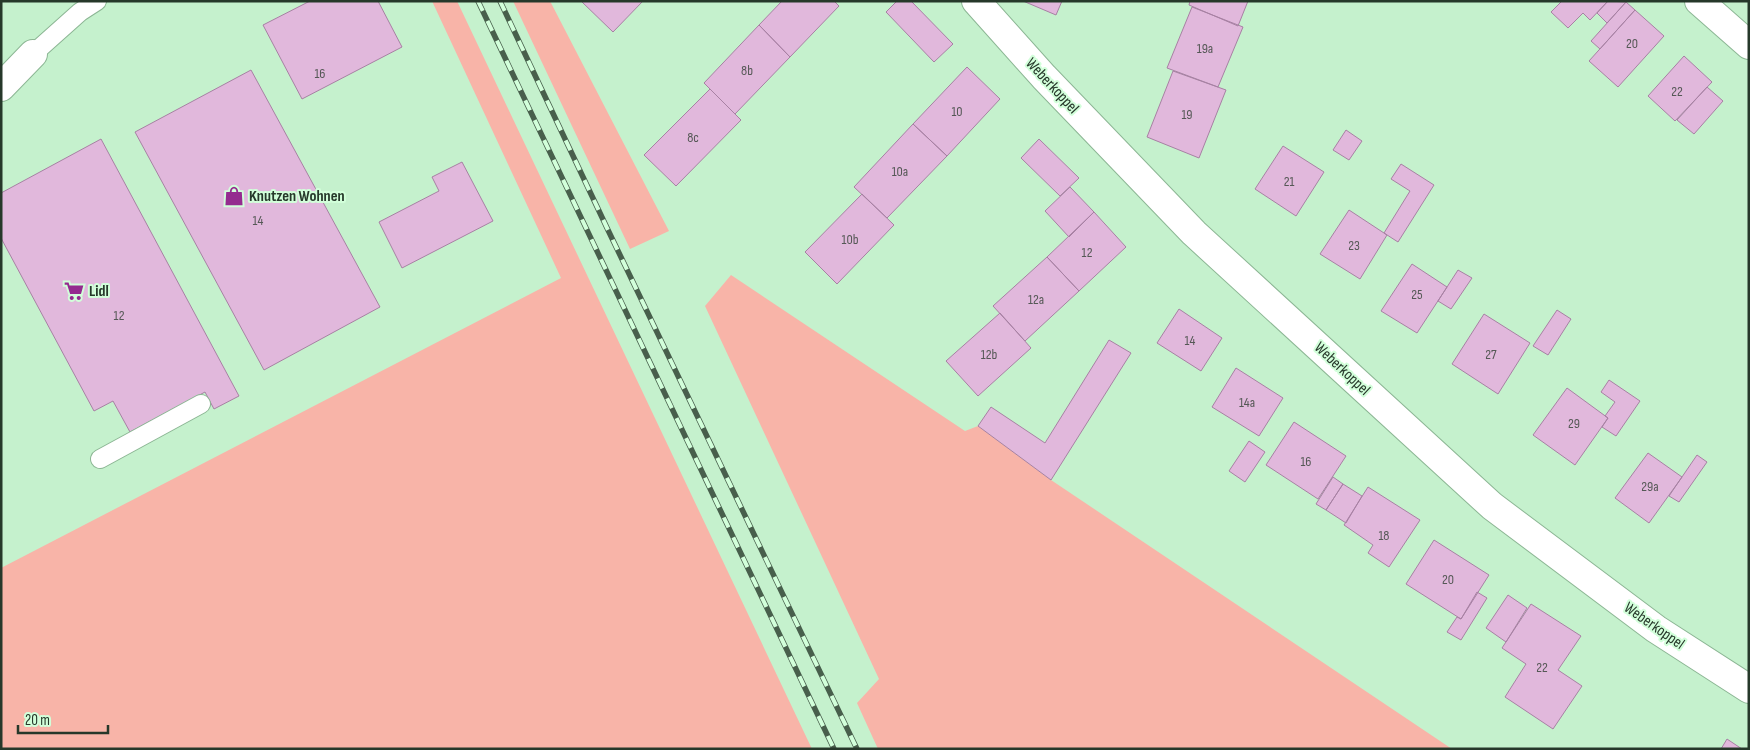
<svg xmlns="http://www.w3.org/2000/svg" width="1750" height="750" font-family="'Sofia Sans Condensed',sans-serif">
	<rect width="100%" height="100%" fill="#c5f1cd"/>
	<path fill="#f8b4a8" d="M432 1H457L812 749H1V568L561 278Z
		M513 1H550L669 231 630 249Z
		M731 275 965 431 978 426 1051 480 1452 749H878L857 703 879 679 705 306Z"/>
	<path fill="#e1b8dc" stroke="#a781a3" d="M310 1H378L402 47 302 99 263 25Z
		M581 1H643L613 32Z
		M782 1H834L839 6 790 57 759 25Z
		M897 1H911L953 44 934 62 886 12Z
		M1023 1H1062L1056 15Z
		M1190 1H1248L1238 26 1189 5Z
		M1562 1H1608L1590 20 1583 13 1568 28 1551 12Z
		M1608 1 1626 2 1607 23 1597 13Z
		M1626 2 1635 10 1600 49 1591 41Z
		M1192 7 1243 27 1218 87 1167 68Z
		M1635 10 1664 36 1618 87 1589 61Z
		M759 25 790 57 735 114 704 83Z
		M1684 56 1712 82 1675 121 1648 96Z
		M967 67 1000 99 947 156 913 124Z
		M251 70 380 307 264 370 135 132Z
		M1173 71 1226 90 1199 158 1147 137Z
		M1707 87 1723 101 1694 134 1677 120Z
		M710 89 741 120 676 186 644 155Z
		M913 124 947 156 887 218 854 187Z
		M1346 130 1362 141 1349 160 1333 150Z
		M101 139 239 396 214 409 205 392 130 432 113 401 94 411 1 238V193Z
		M1039 139 1079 178 1060 196 1021 158Z
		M1283 146 1324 172 1296 216 1255 189Z
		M462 162 493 221 402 268 379 222 439 191 432 177Z
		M1401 164 1434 185 1398 242 1384 233 1410 191 1391 179Z
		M1070 187 1094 212 1069 237 1045 211Z
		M862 194 894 225 837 284 805 252Z
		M1349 210 1387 235 1360 279 1320 254Z
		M1094 212 1126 247 1079 291 1047 257Z
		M1047 257 1079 291 1025 341 993 306Z
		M1412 264 1447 287 1417 333 1381 311Z
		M1458 270 1472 278 1451 309 1438 301Z
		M1179 309 1222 338 1201 371 1157 343Z
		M1557 310 1571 319 1548 355 1533 346Z
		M1000 313 1031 348 978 396 946 361Z
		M1484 314 1530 343 1498 394 1452 364Z
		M1109 340 1131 353 1051 480 978 426 991 407 1045 443Z
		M1236 368 1283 398 1259 436 1212 407Z
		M1609 380 1640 401 1616 436 1602 427 1608 418 1605 416 1615 402 1601 392Z
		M1567 388 1608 418 1575 465 1533 435Z
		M1294 422 1346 456 1318 499 1266 465Z
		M1249 441 1265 452 1245 482 1229 471Z
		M1648 453 1682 477 1649 523 1615 498Z
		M1697 455 1707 462 1679 502 1669 496Z
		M1333 477 1343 484 1326 510 1316 504Z
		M1343 484 1362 496 1346 523 1326 510Z
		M1368 487 1420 520 1389 567 1368 553 1373 545 1344 525Z
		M1434 540 1489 575 1461 619 1406 584Z
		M1477 592 1487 598 1461 640 1447 632 1457 617 1461 619Z
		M1508 595 1527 608 1506 642 1486 628Z
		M1531 604 1581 636 1558 670 1582 686 1553 729 1505 697 1526 664 1502 648Z
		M1727 739 1742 749H1721Z"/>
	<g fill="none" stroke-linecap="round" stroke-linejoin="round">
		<defs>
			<path id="service" d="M33 54 80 12 97 1
				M100 459 201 404"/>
			<path id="minor" d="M976 1 1044 77 1194 233 1492 506 1656 629 1749 689
				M1699 1 1749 45
				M1 87 33 54"/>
		</defs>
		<use href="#service" stroke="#8cb694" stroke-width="20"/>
		<use href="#minor" stroke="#8cb694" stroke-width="30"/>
		<use href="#service" stroke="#fff" stroke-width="18"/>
		<use href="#minor" stroke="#fff" stroke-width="28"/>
		<defs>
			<path id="rail" d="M478 1 834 749
				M500 1 608 230 857 749"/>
		</defs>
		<use href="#rail" stroke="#485f4c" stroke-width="5.5"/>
		<use href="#rail" stroke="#d2ffda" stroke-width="4" stroke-dasharray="11" stroke-linecap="butt"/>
	</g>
	<defs>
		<symbol id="shop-bare" viewBox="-9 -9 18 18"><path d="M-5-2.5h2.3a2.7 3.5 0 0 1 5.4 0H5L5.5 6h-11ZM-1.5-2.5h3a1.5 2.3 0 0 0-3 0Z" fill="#942b8f" stroke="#d2ffda" stroke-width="2.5" paint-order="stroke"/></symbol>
		<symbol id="supermarket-bare" viewBox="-9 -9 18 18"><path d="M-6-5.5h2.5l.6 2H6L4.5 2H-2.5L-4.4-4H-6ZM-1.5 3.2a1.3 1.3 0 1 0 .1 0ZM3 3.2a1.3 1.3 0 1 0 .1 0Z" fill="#942b8f" stroke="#d2ffda" stroke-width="2.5" paint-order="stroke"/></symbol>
	</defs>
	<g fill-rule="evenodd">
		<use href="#shop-bare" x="220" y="182" width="28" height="28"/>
		<use href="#supermarket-bare" x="60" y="277" width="28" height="28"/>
	</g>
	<g text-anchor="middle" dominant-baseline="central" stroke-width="4" stroke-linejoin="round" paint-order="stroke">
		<g font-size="14" fill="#555856">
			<text x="1632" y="43">20</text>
			<text x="1205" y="48">19a</text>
			<text x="747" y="70">8b</text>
			<text x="320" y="73">16</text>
			<text x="1677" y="91">22</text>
			<text x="957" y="111">10</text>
			<text x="1187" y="114">19</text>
			<text x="693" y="137">8c</text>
			<text x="900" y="171">10a</text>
			<text x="1289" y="181">21</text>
			<text x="258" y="220">14</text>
			<text x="850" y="239">10b</text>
			<text x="1354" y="245">23</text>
			<text x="1087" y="252">12</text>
			<text x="1417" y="294">25</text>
			<text x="1036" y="299">12a</text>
			<text x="119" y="315">12</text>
			<text x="1190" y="340">14</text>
			<text x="989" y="354">12b</text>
			<text x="1491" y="354">27</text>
			<text x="1247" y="402">14a</text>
			<text x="1574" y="423">29</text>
			<text x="1306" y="461">16</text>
			<text x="1650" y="486">29a</text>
			<text x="1384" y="535">18</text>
			<text x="1448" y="579">20</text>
			<text x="1542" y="667">22</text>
		</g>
		<g font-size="16" fill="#26382a" stroke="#d2ffda">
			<text transform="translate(1052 86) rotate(47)">Weberkoppel</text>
			<text transform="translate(1342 369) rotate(43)">Weberkoppel</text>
			<text transform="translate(1654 626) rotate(35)">Weberkoppel</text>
		</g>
		<g font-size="16" font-weight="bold" fill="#26382a" stroke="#d2ffda" text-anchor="start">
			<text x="249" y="196">Knutzen Wohnen</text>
			<text x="89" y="291">Lidl</text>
		</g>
	</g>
	<rect width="1750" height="750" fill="none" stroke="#26382a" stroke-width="5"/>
	<path d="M18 725v8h90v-8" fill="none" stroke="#26382a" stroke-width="2.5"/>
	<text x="25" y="725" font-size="15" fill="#26382a" stroke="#d2ffda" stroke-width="4" paint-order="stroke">20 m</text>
</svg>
